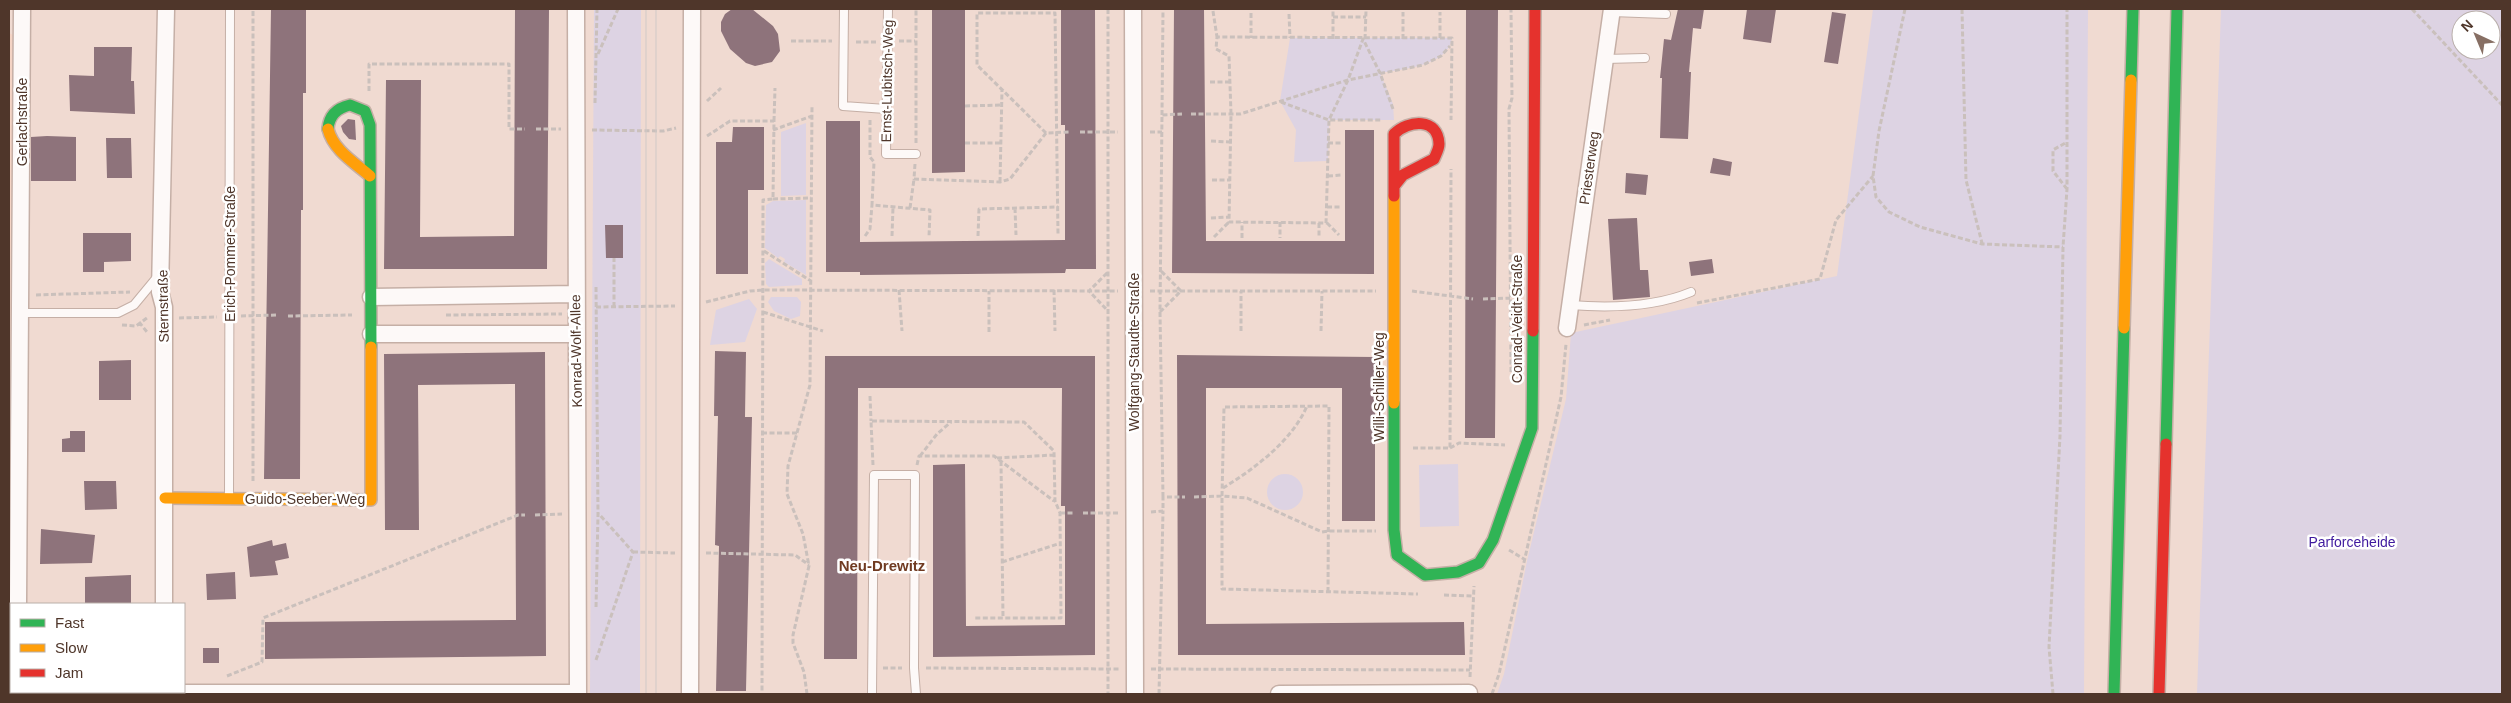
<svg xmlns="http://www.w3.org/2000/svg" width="2511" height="703" font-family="Helvetica,sans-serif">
	<rect width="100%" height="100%" fill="#f0dad1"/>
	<path fill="#f4d3c4" d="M9 33 13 35 11 694H9Z"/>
	<path fill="#ddd3e3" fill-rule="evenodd" d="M594 9H641L640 694H590Z
		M1873 9H2088L2084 694H1497L1504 674 1527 561 1566 399 1571 333 1837 276Z
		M2221 9H2502V694H2197ZM2461 20H2491V50H2461Z
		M1290 38H1452C1448 66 1403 69 1380 73L1393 104 1394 120H1329L1328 161 1294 162 1296 130 1280 101Z
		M806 123V195L781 196V132Z
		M806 200V275L784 262 785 259 780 256 778 258 765 248 766 205 773 201Z
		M769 259 802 279V285L769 287 766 284 765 263Z
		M771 297H797L801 302 800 316 791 319 774 311 768 302Z
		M749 299 757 309 745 342 710 345 716 310Z
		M1458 464 1459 526 1420 527 1419 465Z
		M1267 492a18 18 0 1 1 36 0a18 18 0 1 1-36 0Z"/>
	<path fill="#8e737b" d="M271 9H306V93H303V210H301L300 479H264Z
		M515 9H549L547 269H384L386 80H421L420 237 514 236Z
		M732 9H752L773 26 778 34 780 51 772 62 755 66 746 63 730 49 721 31V22L725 14Z
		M932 9H965V172L932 173Z
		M1061 9H1095L1096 269H1066L1065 273 860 275V272H826V121H860V242L1065 240V125H1061Z
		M1174 9H1204L1206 241H1345V130H1374V274L1172 273Z
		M1466 9H1498L1495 438H1465Z
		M1678 9H1704L1701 29 1693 28 1689 72H1691L1688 139 1660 138 1662 78H1660L1664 39 1671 40Z
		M1747 9H1776L1771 43 1743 39Z
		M1832 12 1846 14 1838 64 1824 62Z
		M94 47H132L131 81H134L135 114 70 111 69 75 94 76Z
		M348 119 355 120 356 140 349 139 343 132 341 126Z
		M733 127H764V190H748V274H716V142H732Z
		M47 136 76 137V181H31V137Z
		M106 138H131L132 178H107Z
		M1713 158 1732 162 1730 176 1710 173Z
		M1626 173 1648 175 1646 195 1625 193Z
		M1637 218 1640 270H1648L1650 297 1613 300 1608 219Z
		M605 225H623V258H606Z
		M83 233H131V261L104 262V272H83Z
		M1712 259 1714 273 1691 276 1689 262Z
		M715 351 746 352 745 417H752L746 691H716L719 546 715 545 718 416H714Z
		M545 352 546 656 265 659V622L516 620 515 384 418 385 419 530H385L384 354Z
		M1177 355 1375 357V521H1342V388H1206V624L1464 622 1465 655H1178Z
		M825 356H1095V655L933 657V465L965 464 966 626 1065 625V506H1061L1062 388H858L857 659H824Z
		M131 360V400H99V361Z
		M70 431H85V452H62V439L70 438Z
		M84 481H116L117 509 85 510Z
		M41 529 95 535 92 563 40 564Z
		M272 540 273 546 286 543 289 558 275 561 278 575 250 577 247 547Z
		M235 572 236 599 207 600 206 574Z
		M131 575V604H85V577Z
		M203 648H219V663H203Z"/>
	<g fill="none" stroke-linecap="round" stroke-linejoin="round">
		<defs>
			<path id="lane" d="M844 9 843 106 886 109
				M888 9 886 154H916
				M1612 12 1666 14
				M1605 59 1645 58
				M1570 305C1608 308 1655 307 1691 292
				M21 313H118L134 305 158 276
				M229 497 230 9
				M872 694 874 475H915L914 668 916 694"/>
			<path id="street" d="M576 9 578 694
				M1133 9 1135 694
				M371 297 575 294
				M1567 328 1612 9
				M371 334H576
				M18 604 22 9
				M164 604V307L160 292 166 9
				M163 693H578
				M17 694V692
				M690 694 692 9
				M1279 694 1469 693"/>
			<path id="fast" d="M2131 80 2133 9
				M328 129C329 115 337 108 350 105L365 111 370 125 371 347
				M1394 403V530L1397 555 1425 575 1458 572 1479 563 1493 540 1532 428 1533 331
				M2166 444 2177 9
				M2114 694 2124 328"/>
			<path id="slow" d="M328 129C333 150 355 163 370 176
				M1394 196V403
				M2124 328 2131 80
				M165 498 371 500V347"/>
			<path id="jam" d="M1394 196V134C1408 120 1438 117 1439 144 1439 149 1436 154 1434 159L1403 175 1395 185
				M1533 331 1535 9
				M2159 694 2166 444"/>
		</defs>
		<use href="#lane" stroke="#c5afa6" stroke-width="10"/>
		<use href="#street" stroke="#c5afa6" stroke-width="19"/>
		<use href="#fast" stroke="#c5afa6" stroke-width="14"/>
		<use href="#slow" stroke="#c5afa6" stroke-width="14"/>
		<use href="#jam" stroke="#c5afa6" stroke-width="14"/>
		<path stroke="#cac0bc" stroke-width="3" stroke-dasharray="5 2.5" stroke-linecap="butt" d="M1108 9V694
			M1905 9 1879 131 1873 176 1876 197 1889 212 1920 227 1982 244 2063 247
			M1962 9 1966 180 1982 243
			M2412 9 2502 105
			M1213 11 1217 37
			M1251 13V38
			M1289 14 1290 38
			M1333 17H1366
			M1440 38V12
			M1333 39V11
			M1365 39 1366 11
			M1403 39V12
			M791 41H832
			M899 41H915
			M856 42H877
			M598 54 618 9
			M1210 82H1230
			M369 91V64H509V129H525
			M707 101 721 88
			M1281 102 1329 120H1381
			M595 103 597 9
			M965 106 1002 105
			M1393 109 1380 73 1363 39 1348 80 1329 120 1326 223 1229 222 1231 114 1229 56 1216 49 1217 37 1452 38 1451 120
			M1191 114H1240L1348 80 1423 65 1441 56 1450 46
			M1162 115 1163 9
			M870 120V157L874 162 872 205 930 210 929 237
			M774 121 775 88
			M536 129H561
			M592 130 663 131 676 128
			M773 130 812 116
			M1080 132H1118
			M1150 132H1162
			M1046 133 977 65V13H1055L1058 234
			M707 136 730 121H774L773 199 763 200 762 694
			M1211 141 1230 142
			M916 143V9
			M965 143H1001
			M1328 143H1342
			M915 164 914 179 1000 182 1010 179 1046 133 1070 132
			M1328 176 1342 175
			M1212 180H1230
			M1000 182 1002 89
			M2067 189 2053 171V150L2067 142
			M773 199 811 198
			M1327 207H1342
			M910 208 914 179
			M1015 208 1016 235
			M1211 218 1229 217
			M1280 222V238
			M1319 223V238
			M1327 223 1339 235
			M865 236 870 229 872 205
			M892 236 893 207
			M978 236 979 209 1058 207
			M1214 237 1229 222
			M1242 238V222
			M764 251 811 281
			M1107 273 1089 291 1108 311
			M596 287 598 514 596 608
			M899 290 902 331
			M1054 290 1055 331
			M1150 291H1376
			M1412 291 1473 299
			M36 295 130 292
			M1483 299 1510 298
			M706 302 750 291 763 290 1118 291
			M1697 303 1820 279 1836 220 1873 176
			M596 307 675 306
			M614 307V258
			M763 312 823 331
			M1160 312 1181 291 1160 270
			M446 315 562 314
			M241 316 276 315
			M288 316 352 315
			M179 318 217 317
			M139 322 147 332
			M122 325 136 326 147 318
			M1584 325 1610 320
			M1241 331V291
			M1321 331 1322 291
			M989 332V291
			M1511 372 1509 109 1512 98 1511 9
			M870 396 871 421
			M762 433H797
			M1413 448H1450L1451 169
			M1450 448 1459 443 1505 445
			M920 456 937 434 951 422
			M997 458 1054 455
			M1001 461 1003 618
			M873 465 871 421 1024 422 1054 451 1055 501 1060 513 1061 618H973
			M917 465 919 456H994L1054 501
			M253 481V9
			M1223 488C1254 469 1292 441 1307 406
			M1163 497 1160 312 1162 115 1182 114
			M1194 497 1222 496V589L1418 594
			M1151 512 1163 511V497H1185
			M1060 513H1074
			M1083 513H1120
			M535 515 562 514
			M1509 550 1524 559
			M633 552 675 553
			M706 553 795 555 809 565
			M1002 562 1061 543
			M1328 592 1329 406 1224 407 1222 496 1247 498 1322 532 1329 531H1376
			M1444 595 1474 596
			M596 660 633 552 599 514
			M883 668H902
			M926 668 1120 669
			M1151 669 1470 670
			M227 676 262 662 263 618 518 515H525
			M1470 677 1474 586
			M807 694 804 672 793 643V635L809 566 803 534 787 494 788 466 810 385 812 106
			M1159 694 1163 511
			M1492 694 1499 674 1561 397 1566 344
			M2053 694 2049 647 2060 436 2063 247 2067 189V9"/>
		<use href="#lane" stroke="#fdf9f8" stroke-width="8"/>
		<use href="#street" stroke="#fdf9f8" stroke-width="16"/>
		<use href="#fast" stroke="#30b455" stroke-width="11"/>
		<use href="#slow" stroke="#ff9f0a" stroke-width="11"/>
		<use href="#jam" stroke="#e5322d" stroke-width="11"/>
		<path stroke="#d0c9c7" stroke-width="1" d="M646 694V9
			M656 694V9"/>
	</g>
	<g text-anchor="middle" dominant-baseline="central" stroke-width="5" stroke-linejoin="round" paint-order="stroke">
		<g font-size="14" fill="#4f362a" stroke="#fff">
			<text transform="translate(887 81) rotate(-89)">Ernst-Lubitsch-Weg</text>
			<text transform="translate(22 122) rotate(-90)">Gerlachstraße</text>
			<text transform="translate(1589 168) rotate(-82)">Priesterweg</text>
			<text transform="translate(230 254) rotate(-90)">Erich-Pommer-Straße</text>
			<text transform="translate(163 306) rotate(-91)">Sternstraße</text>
			<text transform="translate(1517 319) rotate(-90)">Conrad-Veidt-Straße</text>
			<text transform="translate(576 351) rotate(-91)">Konrad-Wolf-Allee</text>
			<text transform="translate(1134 352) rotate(-90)">Wolfgang-Staudte-Straße</text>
			<text transform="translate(1379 387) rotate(-90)">Willi-Schiller-Weg</text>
			<text x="305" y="499">Guido-Seeber-Weg</text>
		</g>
		<g font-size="14" fill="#3f199e" stroke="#fff">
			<text x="2352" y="542">Parforceheide</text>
		</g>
		<g font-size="15" font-weight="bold" fill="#703b22" stroke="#fff">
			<text x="882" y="565">Neu-Drewitz</text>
		</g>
	</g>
	<rect width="2511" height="703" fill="none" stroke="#4f362a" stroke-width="20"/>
	<rect x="10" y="603" width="175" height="90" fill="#ffffff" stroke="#b9afaa"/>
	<rect x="20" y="619" width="25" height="8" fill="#30b455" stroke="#b9afaa"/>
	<text x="55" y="628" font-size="15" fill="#4f362a">Fast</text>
	<rect x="20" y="644" width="25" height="8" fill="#ff9f0a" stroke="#b9afaa"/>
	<text x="55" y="653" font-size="15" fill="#4f362a">Slow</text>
	<rect x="20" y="669" width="25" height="8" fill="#e5322d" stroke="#b9afaa"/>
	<text x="55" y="678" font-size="15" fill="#4f362a">Jam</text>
	<g transform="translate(2476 35) rotate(316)"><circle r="24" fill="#ffffff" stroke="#b9afaa"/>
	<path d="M0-4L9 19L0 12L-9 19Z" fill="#876f64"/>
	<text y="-8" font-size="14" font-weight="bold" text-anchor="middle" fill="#4f362a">N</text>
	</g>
</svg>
